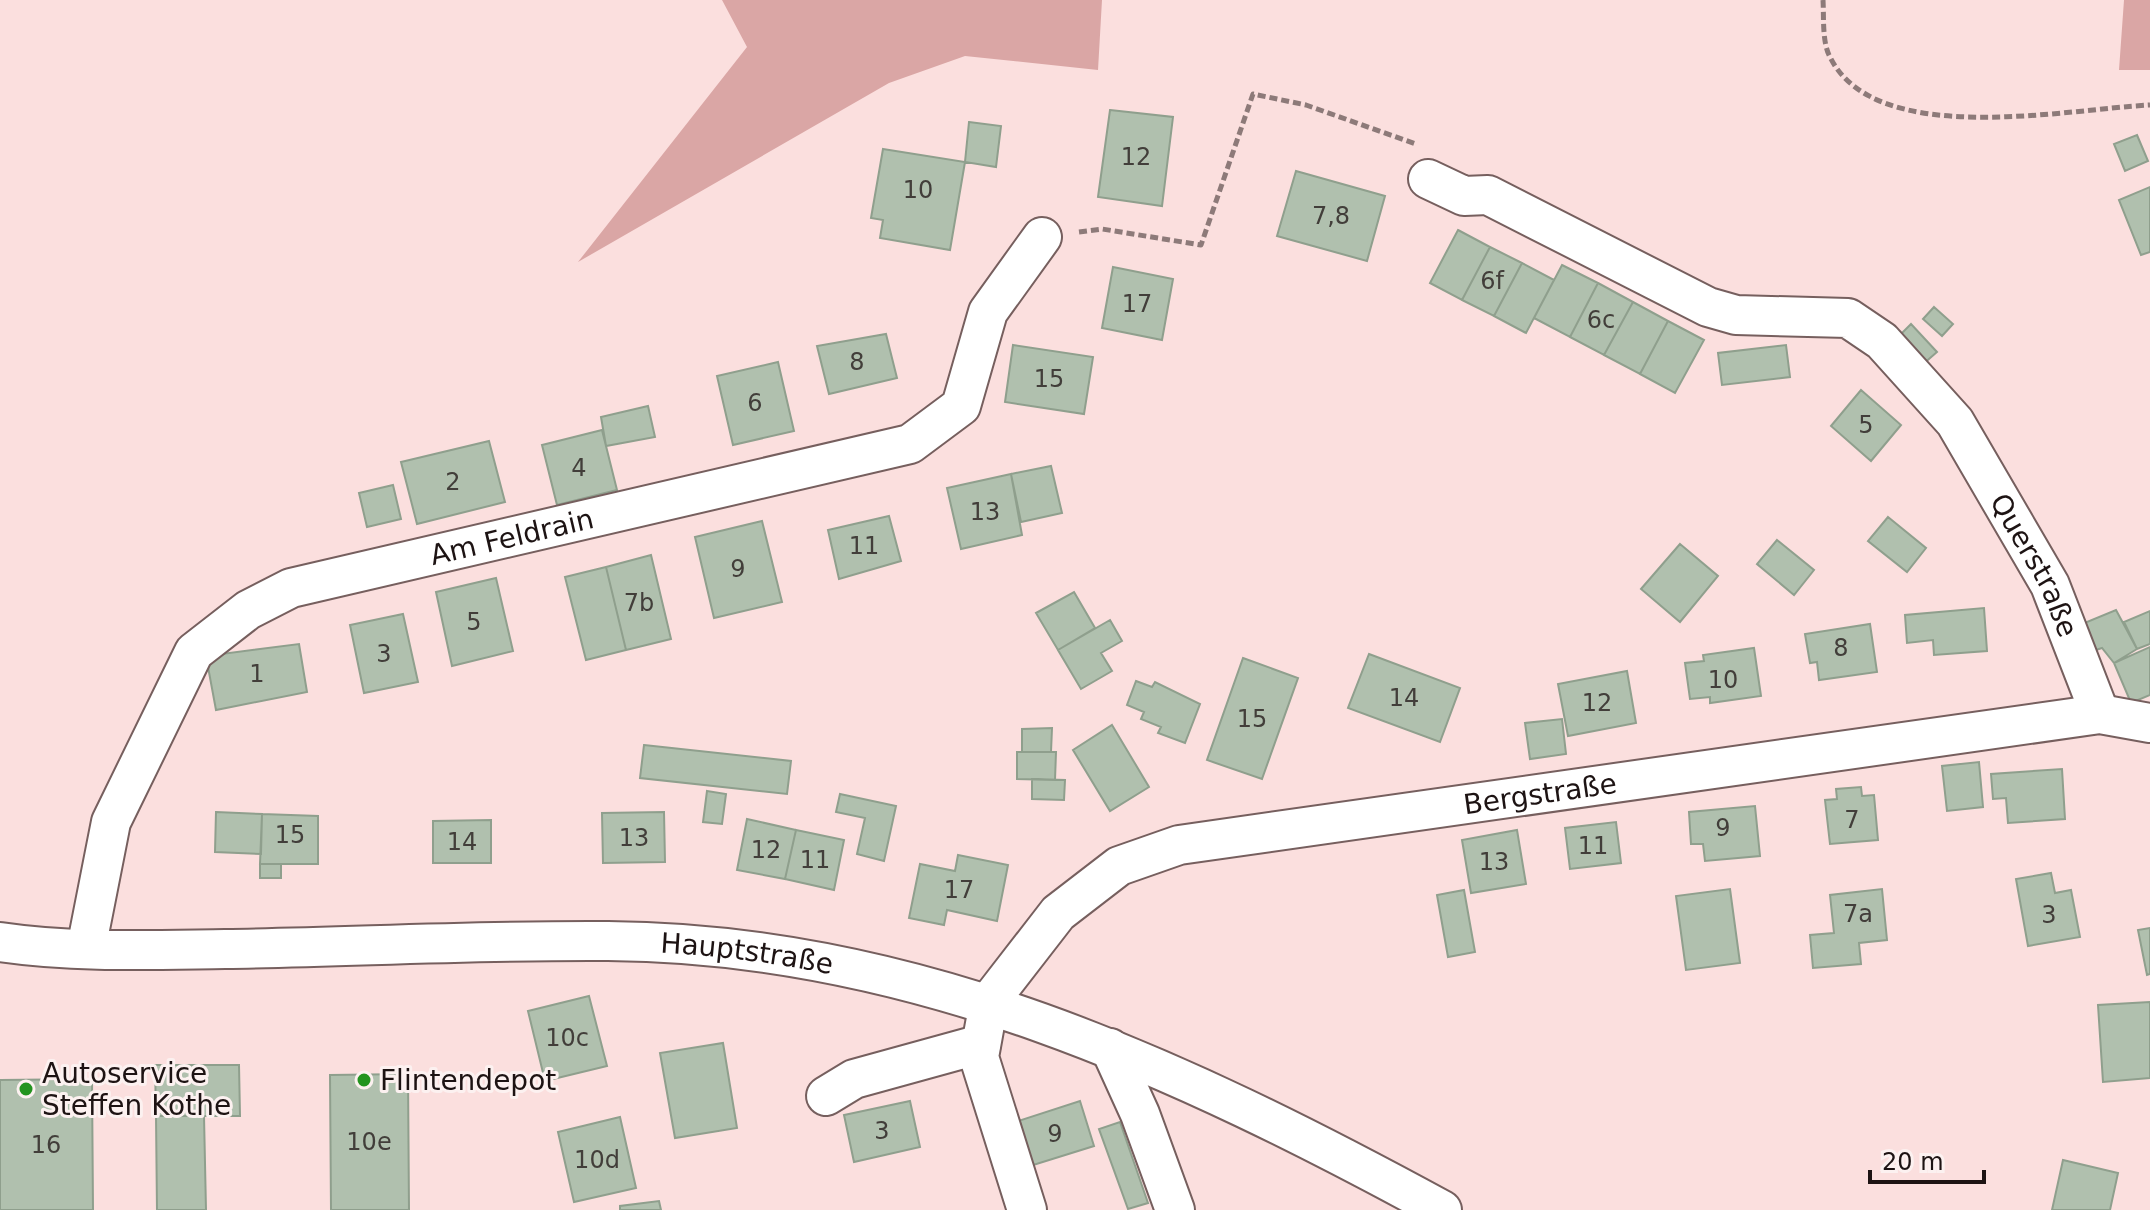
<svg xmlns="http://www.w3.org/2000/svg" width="2150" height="1210" font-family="'DejaVu Sans',sans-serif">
	<rect width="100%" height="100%" fill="#fbdfde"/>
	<path fill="#daa6a5" d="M722 0H1102L1098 70 965 56 889 83 578 262 747 47Z
		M2124 0H2150V70H2119Z"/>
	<path fill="#b0c0ae" stroke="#8f9f8d" stroke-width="2" d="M1110 110 1173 117 1162 206 1098 197Z
		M969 122 1001 126 996 167 965 162Z
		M2137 135 2148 161 2125 171 2114 144Z
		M883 149 965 162 950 250 880 238 883 220 871 218Z
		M1296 171 1385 196 1367 261 1277 236Z
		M2150 187V252L2141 255 2119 200Z
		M1458 230 1490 247 1462 300 1430 283Z
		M1490 247 1522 263 1494 316 1462 300Z
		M1522 263 1554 280 1526 333 1494 316Z
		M1562 265 1598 283 1570 337 1534 318Z
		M1113 267 1173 279 1162 340 1102 328Z
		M1598 283 1633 302 1604 355 1570 337Z
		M1633 302 1668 321 1640 374 1604 355Z
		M1934 307 1953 324 1942 336 1923 319Z
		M1668 321 1704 340 1675 393 1640 374Z
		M1911 324 1937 352 1922 365 1897 338Z
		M886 334 897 378 829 394 817 346Z
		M1013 345 1093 357 1084 414 1005 402Z
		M1786 345 1790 377 1722 385 1718 353Z
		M778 362 794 431 733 445 717 376Z
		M1861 390 1901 425 1871 461 1831 426Z
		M648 406 655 437 606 446 601 417Z
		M602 430 617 490 557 505 542 445Z
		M489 441 505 502 417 524 401 462Z
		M1051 466 1062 513 1021 522 1011 474Z
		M1011 474 1022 535 961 549 947 488Z
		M393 485 401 519 367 527 359 493Z
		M889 516 901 561 839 579 828 530Z
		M1888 517 1926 548 1907 572 1868 541Z
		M762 521 782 602 714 618 695 537Z
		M1777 540 1814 570 1794 595 1757 564Z
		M1680 544 1718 576 1680 622 1641 589Z
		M651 555 671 639 626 650 606 567Z
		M606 567 626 650 586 660 565 577Z
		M496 578 513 651 452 666 436 592Z
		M1074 592 1095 628 1058 650 1036 613Z
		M1984 608 1987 651 1934 655 1933 640 1907 643 1905 615Z
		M2116 610 2137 649 2114 663 2102 648 2093 651 2082 624Z
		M2150 611V644L2137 649 2124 622Z
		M403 614 418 682 364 693 350 625Z
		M1110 620 1122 641 1101 653 1112 671 1081 689 1058 650Z
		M1870 624 1877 672 1819 680 1817 662 1810 663 1805 634Z
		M299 644 307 692 216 710 206 656Z
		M2150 647V695L2131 703 2114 663Z
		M1754 648 1761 696 1710 703V697L1690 699 1685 663 1704 661 1703 655Z
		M1369 654 1460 688 1440 742 1348 708Z
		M1243 658 1298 678 1262 779 1207 760Z
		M1627 671 1636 723 1568 736 1558 684Z
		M1136 681 1152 687 1155 682 1200 704 1185 743 1158 733 1161 727 1141 719 1144 712 1127 705Z
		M1562 719 1566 754 1530 759 1525 723Z
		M1112 725 1149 787 1110 811 1073 750Z
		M1052 728 1051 752H1022V729Z
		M644 745 791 761 787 794 640 778Z
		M1017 752H1056L1055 780 1017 779Z
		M1979 762 1983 807 1947 811 1942 766Z
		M2062 769 2065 819 2008 823 2006 798 1993 799 1991 774Z
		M1032 779 1065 780 1064 800 1032 799Z
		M1861 787 1862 796 1874 795 1878 840 1830 844 1825 800 1837 799 1836 789Z
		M707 791 726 794 722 824 703 822Z
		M840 794 896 806 884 861 857 854 865 818 836 812Z
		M1755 806 1760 856 1705 861 1703 844H1691L1689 812Z
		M216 812 262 814 261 854 215 852Z
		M664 812 665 862 603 863 602 813Z
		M262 814 318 816V864H260Z
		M747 819 796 830 785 879 737 870Z
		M491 820V863H433V821Z
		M1616 822 1621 863 1570 869 1565 828Z
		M796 830 844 840 834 890 785 879Z
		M1517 830 1526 884 1471 893 1462 840Z
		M958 855 1008 865 997 921 947 910 944 925 909 918 920 864 955 871Z
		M260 864H281V878H260Z
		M2051 873 2055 893 2071 890 2080 937 2028 946 2016 879Z
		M1730 889 1740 963 1686 970 1676 896Z
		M1882 889 1887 940 1859 943 1861 964 1813 968 1810 935 1834 933 1830 895Z
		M1464 890 1475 952 1448 957 1437 895Z
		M2150 928V974L2147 975 2138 930Z
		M589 996 607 1066 545 1081 528 1011Z
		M2150 1002V1078L2103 1082 2098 1005Z
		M723 1043 737 1128 675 1138 660 1053Z
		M155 1065H239L240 1116H156Z
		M408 1074 409 1210H331L330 1075Z
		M92 1079 93 1210H0V1080Z
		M910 1101 920 1147 854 1162 844 1115Z
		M1080 1101 1094 1146 1030 1166 1015 1122Z
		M156 1116H204L206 1210H157Z
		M620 1117 636 1188 574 1202 558 1132Z
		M1120 1122 1148 1203 1128 1209 1099 1129Z
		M2063 1160 2118 1173 2110 1210H2052Z
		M659 1201 661 1210H620V1206Z"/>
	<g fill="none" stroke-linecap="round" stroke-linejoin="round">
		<defs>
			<g id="minor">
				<path id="s1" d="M1428 179 1464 196 1488 195 1708 307 1736 315 1848 318 1882 341 1955 422 2050 585 2100 714"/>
				<path id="s2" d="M0 942C74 953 150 950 225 949 352 947 480 940 608 941 913 943 1179 1067 1442 1210"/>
				<path id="s3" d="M86 949 111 822 194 652 248 610 291 588 910 444 961 406 988 312 1042 237"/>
				<path d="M1110 1048 1140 1114 1175 1210"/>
				<path d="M826 1096 854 1079 981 1044"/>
				<path id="s4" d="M1027 1210 979 1057 989 1002 1058 913 1119 866 1179 845 2100 714 2150 723"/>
			</g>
		</defs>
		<use href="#minor" stroke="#765f5e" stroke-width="42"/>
		<path stroke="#8d7a79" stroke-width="5" stroke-dasharray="8 4" stroke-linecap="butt" d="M1823 0C1824 16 1822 40 1829 55 1873 150 2066 109 2150 105
			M1079 232 1102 229 1201 245 1253 94 1306 105 1416 144"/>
		<use href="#minor" stroke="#fff" stroke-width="38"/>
	</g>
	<g fill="#23941f" stroke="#fcf1f0" stroke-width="3">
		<circle cx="364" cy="1080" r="8"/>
		<circle cx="26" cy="1089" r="8"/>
	</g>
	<g text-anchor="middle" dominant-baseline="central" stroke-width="6" stroke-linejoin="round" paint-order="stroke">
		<g font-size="24" fill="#423e3a">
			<text x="1136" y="157">12</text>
			<text x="918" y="190">10</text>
			<text x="1331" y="216">7,8</text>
			<text x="1492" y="281">6f</text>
			<text x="1137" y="304">17</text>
			<text x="1601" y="320">6c</text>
			<text x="857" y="362">8</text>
			<text x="1049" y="379">15</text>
			<text x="755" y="403">6</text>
			<text x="1866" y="425">5</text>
			<text x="579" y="468">4</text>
			<text x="453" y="482">2</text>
			<text x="985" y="512">13</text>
			<text x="864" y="546">11</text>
			<text x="738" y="569">9</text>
			<text x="639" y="603">7b</text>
			<text x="474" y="622">5</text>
			<text x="1841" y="648">8</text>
			<text x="384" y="654">3</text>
			<text x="257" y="674">1</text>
			<text x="1723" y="680">10</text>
			<text x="1404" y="698">14</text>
			<text x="1597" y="703">12</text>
			<text x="1252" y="719">15</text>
			<text x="1852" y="820">7</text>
			<text x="1723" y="828">9</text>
			<text x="290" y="835">15</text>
			<text x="634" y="838">13</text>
			<text x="462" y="842">14</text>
			<text x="1593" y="846">11</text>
			<text x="766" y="850">12</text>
			<text x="815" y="860">11</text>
			<text x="1494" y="862">13</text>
			<text x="959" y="890">17</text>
			<text x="1858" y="914">7a</text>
			<text x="2049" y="915">3</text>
			<text x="567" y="1038">10c</text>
			<text x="882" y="1131">3</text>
			<text x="1055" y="1134">9</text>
			<text x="369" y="1142">10e</text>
			<text x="46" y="1145">16</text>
			<text x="597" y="1160">10d</text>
		</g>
		<g font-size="28" fill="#1d1313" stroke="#fcf1f0">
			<text stroke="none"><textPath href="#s3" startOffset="662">Am Feldrain</textPath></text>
			<text stroke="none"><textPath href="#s1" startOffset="766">Querstraße</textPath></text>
			<text stroke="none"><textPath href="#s4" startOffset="834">Bergstraße</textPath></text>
			<text stroke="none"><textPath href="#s2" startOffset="748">Hauptstraße</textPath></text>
		</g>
		<g font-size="28" fill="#1d1313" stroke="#fcf1f0" text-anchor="start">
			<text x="42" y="1073">Autoservice<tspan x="42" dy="32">Steffen Kothe</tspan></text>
			<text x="380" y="1080">Flintendepot</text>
		</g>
	</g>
	<path d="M1870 1170v12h114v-12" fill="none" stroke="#1d1313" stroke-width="4"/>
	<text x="1882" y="1170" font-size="24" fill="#1d1313" stroke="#fcf1f0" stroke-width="6" paint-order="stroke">20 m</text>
</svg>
